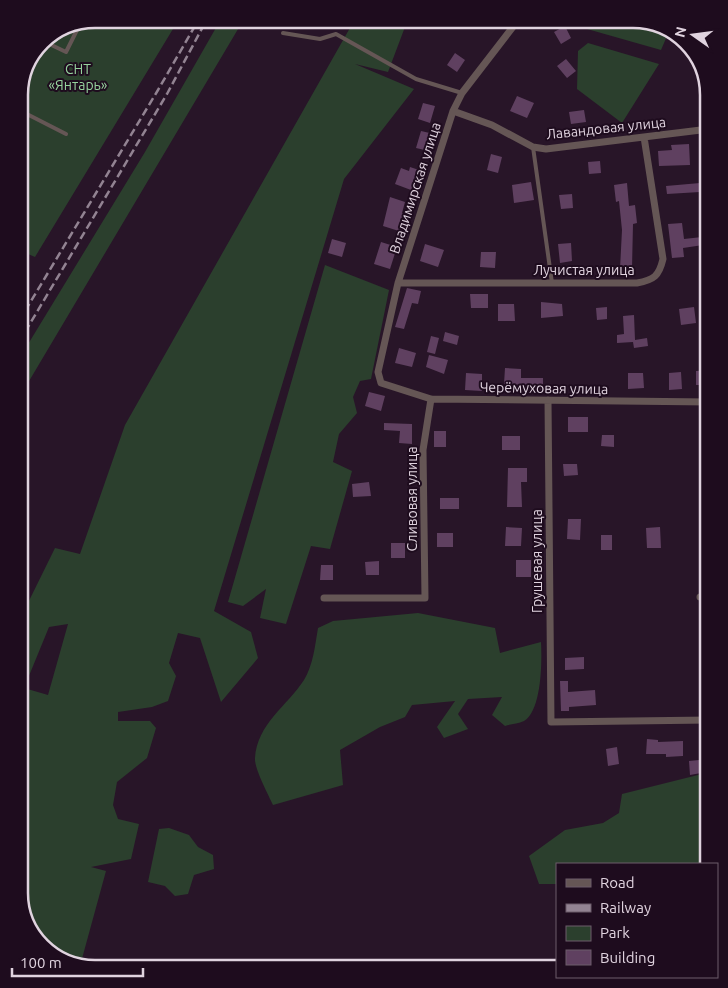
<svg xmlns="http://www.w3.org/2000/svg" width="728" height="988" font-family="Ubuntu,sans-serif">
	<rect width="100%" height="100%" fill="#281528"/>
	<path fill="#2b3f2d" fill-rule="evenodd" d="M95 19H179L35 257 28 254 19 270V90L44 38Z
		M221 19H244L19 398V359L145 152Z
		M355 19H408L388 72 355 64 414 89 344 179 214 611 251 632 258 658 221 702 200 638 178 633 169 663 176 676 168 701 152 707 118 712V721H150L156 728 147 758 117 782 113 805 118 819 139 824 131 859 91 867 106 871 80 966 57 959 29 931 19 893V615H22L55 548 80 554 125 425ZM68 624 48 695 24 688 49 627Z
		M565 19H638L670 29 661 50 573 25Z
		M588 43 659 64 622 123 577 89 578 51Z
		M325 265 389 290 371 379 360 381 353 397 357 413 339 434 333 462 352 471 330 549 311 546 286 624 260 618 266 589 243 606 228 602Z
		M418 613 495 628 500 653 541 642C542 661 542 710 524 721 518 724 510 724 505 726L492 715 502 697 468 699 458 714 468 729 444 738 437 727 455 701 412 705 405 717 380 727 340 750 343 785 273 805C268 794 254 768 255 758 257 724 287 706 304 680 313 665 315 646 318 628L333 621Z
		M702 774 709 783V864H557V884H539L529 856 565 830 603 823 619 813 622 794Z
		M169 828 189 835 198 847 213 855 214 869 194 875 188 894 175 896 165 886 148 882 159 829Z"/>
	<path fill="#5f4060" d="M565 26 571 38 561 44 554 32Z
		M455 53 465 60 457 72 447 65Z
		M566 59 576 71 567 78 557 66Z
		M517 96 534 103 527 118 510 111Z
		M423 103 435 106 430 123 418 119Z
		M584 110 586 122 571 124 569 112Z
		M421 131 434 134 429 151 416 148Z
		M689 144 690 165 659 166 658 151 672 150 671 145Z
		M491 154 502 157 498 173 487 170Z
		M600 161 601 173 589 174 588 162Z
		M410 167 419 170 411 190 395 184 401 168 409 171Z
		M531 182 534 200 514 203 512 185Z
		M627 183 629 206 635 205 637 223 633 224 632 268 620 269 622 230 619 201 616 202 614 185Z
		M700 183V192L667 194 666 186Z
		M572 194 573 208 561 209 559 195Z
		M390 197 405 202 402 213 407 215 402 232 383 226Z
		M682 223 684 239 702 237 703 245 683 248 684 257 672 258 668 224Z
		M332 239 346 243 342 257 328 253Z
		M381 242 397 247 390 269 374 264Z
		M571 243 572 261 560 263 558 244Z
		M425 244 444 250 438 267 420 261Z
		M481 252H496L495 268 480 267Z
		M407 288 421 291 418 304 412 303 404 329 395 327Z
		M470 294H488V308H471Z
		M541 302 562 304 563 316 541 318Z
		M498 304H514L515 321H498Z
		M607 307V319L597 320 596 308Z
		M694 307 696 323 681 325 679 309Z
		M634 315 635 340 647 338 648 346 634 348 633 342 617 343V335L624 334 623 316Z
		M445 332 459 336 457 345 443 341Z
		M431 336 439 338 435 354 427 352Z
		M399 348 416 353 412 367 395 363Z
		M429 355 448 360 444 374 426 367Z
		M505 368 521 369V378H543V391L530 392V385L504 384Z
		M709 370V385H696V371Z
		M681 372 682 389 669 390V373Z
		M466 373 482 374V391L465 390Z
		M628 373H643L644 388 628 389Z
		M369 392 385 396 381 411 365 406Z
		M568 417H588V432H568Z
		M384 423 412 424V444L399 443 400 431 384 430Z
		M434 431H446V447H434Z
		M602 435H614V447L601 446Z
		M502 436H520V450H502Z
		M563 464H577L578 475 564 476Z
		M508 468H527V482H521L522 507H507Z
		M369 482 371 496 353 497 352 484Z
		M440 498H459V509H440Z
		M568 519H581L580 540 567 539Z
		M506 527 522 528 521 546H505Z
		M660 527 661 548H647L646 528Z
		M437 533H453V547H437Z
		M601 535H612V550H601Z
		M391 543H405V558H391Z
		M516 560H531V577H516Z
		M379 561V575H366L365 562Z
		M321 565H333V580H320Z
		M584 657V669L565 670V658Z
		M560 681H568V692L595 690 596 705 569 707V711H561Z
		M647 739 658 740V742L683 741V756L666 757V754H646Z
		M617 747 619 764 608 766 606 749Z
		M699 760 701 773 690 775 689 761Z"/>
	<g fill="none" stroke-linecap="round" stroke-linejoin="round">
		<path stroke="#655655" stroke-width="4" d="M283 33 320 39 336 34 416 79 462 93
			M43 41 66 52 80 24
			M19 110 66 134
			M533 147 552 283
			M19 206 27 210"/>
		<path stroke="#655655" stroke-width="7" d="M519 19 462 93 453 111 398 283 378 372 381 383 431 399 709 402
			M453 111 492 125 533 147 546 149 709 129
			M398 283H637C654 280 659 276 663 259L644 137
			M548 400 551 722 709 720
			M700 597H709
			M324 598H425L423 450 431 399"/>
		<path stroke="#928392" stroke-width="2.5" stroke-dasharray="8 4" stroke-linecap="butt" d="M19 321 158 90 199 19
			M19 342 167 94 207 19"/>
	</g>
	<g text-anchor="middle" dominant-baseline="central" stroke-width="4" stroke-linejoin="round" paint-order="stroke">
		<g font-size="14" fill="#96d19d" stroke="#1e0c1e">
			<text x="78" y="69">СНТ<tspan x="78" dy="16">«Янтарь»</tspan></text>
		</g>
		<g font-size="14" fill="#e0d3df" stroke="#1e0c1e">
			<text transform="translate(606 128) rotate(-6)">Лавандовая улица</text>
			<text transform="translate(415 188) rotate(-72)">Владимирская улица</text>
			<text x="584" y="270">Лучистая улица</text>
			<text transform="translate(544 388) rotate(1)">Черёмуховая улица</text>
			<text transform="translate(412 499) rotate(-90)">Сливовая улица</text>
			<text transform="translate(537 561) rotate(-90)">Грушевая улица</text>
		</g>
	</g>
	<path d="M0 0H728V988H0ZM95 28H633A67 67 0 0 1 700 95V893A67 67 0 0 1 633 960H95A67 67 0 0 1 28 893V95A67 67 0 0 1 95 28Z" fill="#1e0c1e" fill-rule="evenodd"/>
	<path fill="none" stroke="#e0d3df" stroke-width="2.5" d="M95 28H633A67 67 0 0 1 700 95V893A67 67 0 0 1 633 960H95A67 67 0 0 1 28 893V95A67 67 0 0 1 95 28Z"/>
	<rect x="556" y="863" width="162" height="115" fill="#1e0c1e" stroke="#6c5c6b"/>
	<rect x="566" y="879" width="25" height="8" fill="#655655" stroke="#6c5c6b"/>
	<text x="600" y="888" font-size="15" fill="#e0d3df">Road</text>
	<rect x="566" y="904" width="25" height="8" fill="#928392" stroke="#6c5c6b"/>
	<text x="600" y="913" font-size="15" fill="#e0d3df">Railway</text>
	<rect x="566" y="926" width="25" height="15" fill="#2b3f2d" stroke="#6c5c6b"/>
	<text x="600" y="938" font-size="15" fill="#e0d3df">Park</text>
	<rect x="566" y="950" width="25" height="15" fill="#5f4060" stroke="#6c5c6b"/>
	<text x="600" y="963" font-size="15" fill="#e0d3df">Building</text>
	<g transform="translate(693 35) rotate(284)" stroke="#1e0c1e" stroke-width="4" paint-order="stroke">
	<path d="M0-4L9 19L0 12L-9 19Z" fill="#e0d3df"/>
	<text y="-8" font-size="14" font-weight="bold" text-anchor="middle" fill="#e0d3df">N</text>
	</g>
	<path d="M12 968v8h131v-8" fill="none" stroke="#e0d3df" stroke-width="2.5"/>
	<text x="20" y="968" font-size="15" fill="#e0d3df" stroke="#1e0c1e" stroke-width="4" paint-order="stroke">100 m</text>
</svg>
